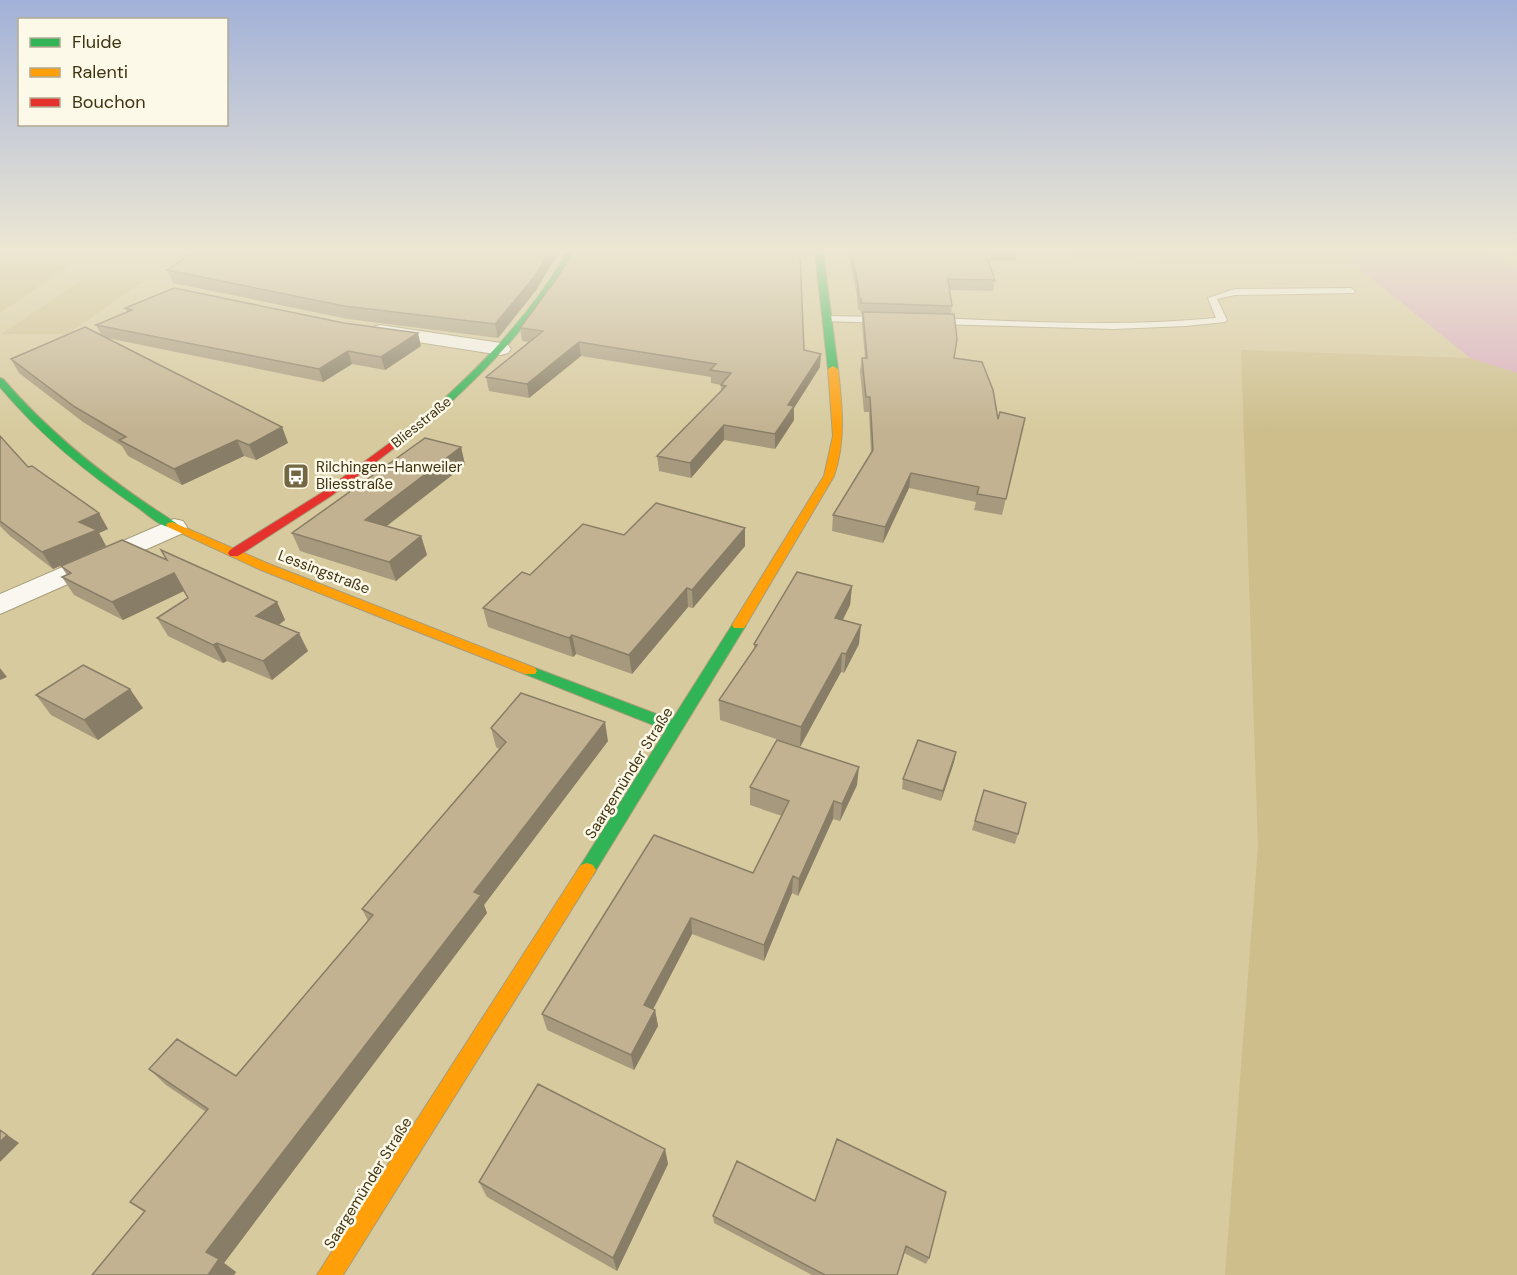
<svg xmlns="http://www.w3.org/2000/svg" width="1517" height="1275" font-family="'DM Sans',sans-serif">
	<rect width="100%" height="100%" fill="#d7ca9e"/>
	<path fill="#cdbe8c" d="M1073 252H1339L1356 265 1079 262Z
		M76 261 0 313V262Z
		M83 280 143 281 68 334H1Z
		M1241 350 1470 358 1517 373V1275H1225L1258 846Z"/>
	<path fill="#d9acc0" d="M1339 252H1488L1517 267V373L1470 358Z"/>
	<g fill="none" stroke-linecap="round" stroke-linejoin="round">
		<defs>
			<path id="lane" d="M1351 288 1355 291 1354 293 1235 295 1217 299 1227 320 1225 322 1186 326 1114 329 935 324 930 321 935 318C1029 322 1123 327 1216 318L1208 298 1235 289Z
				M829 316 881 317 886 320 881 323 826 321 824 319Z"/>
			<path id="street" d="M380 325 501 343 508 345 511 349 508 353 501 355 373 335 371 331 373 327Z
				M174 519 183 521 187 527 183 533 0 614V594Z"/>
			<path id="fast" d="M567 252H574C538 318 487 370 431 420H425V416C480 367 530 317 567 252Z
				M815 252H823L838 369 833 372 828 369Z
				M0 378 3 379C53 437 111 482 176 523L178 525 176 527C164 530 149 516 140 509 88 474 40 435 0 387Z
				M739 621 746 625 593 875 587 877 581 875 578 870 581 865 666 730 525 674 523 671 525 668H535L672 720 734 622Z"/>
			<path id="slow" d="M833 366 838 369C842 406 846 440 834 476L744 628H734L732 625 824 476 833 436 828 369Z
				M172 522 269 564 535 668 537 671 535 674H525L261 570 168 527 166 525 168 523Z
				M587 863 593 865 596 870 593 875 343 1275H317L581 865Z"/>
			<path id="jam" d="M428 415 433 418 431 420 331 496 238 556H230L228 553 230 550 323 492Z"/>
		</defs>
		<use href="#lane" stroke="#a79d79" stroke-width="2"/>
		<use href="#street" stroke="#a79d79" stroke-width="2"/>
		<use href="#fast" stroke="#a79d79" stroke-width="2"/>
		<use href="#slow" stroke="#a79d79" stroke-width="2"/>
		<use href="#jam" stroke="#a79d79" stroke-width="2"/>
		<use href="#lane" fill="#f9f7f0" fill-rule="evenodd"/>
		<use href="#street" fill="#f9f7f0" fill-rule="evenodd"/>
		<use href="#fast" fill="#30b455" fill-rule="evenodd"/>
		<use href="#slow" fill="#ff9f0a" fill-rule="evenodd"/>
		<use href="#jam" fill="#e5322d" fill-rule="evenodd"/>
	</g>
	<path fill="#a7997d" d="M848 252H1017L1015 261H988L995 280 993 291 950 290 952 306 951 314 954 358 998 419 1025 418 1002 515 974 510 976 502 909 488 883 543 832 531 833 515 871 453 869 412H864L860 371 862 358H865L862 325V314H861L860 310H858L857 296Z
		M167 270 537 289 498 338 348 319 173 283Z
		M557 278 804 350 820 367 794 408V420L775 449 724 440 691 478 659 471 657 456 721 391V385L711 383V377L581 356 529 398 489 391 486 377 529 342 522 341 520 328Z
		M125 308 421 346 385 370 352 364 323 382 107 338 282 427 288 443 256 460 244 456 182 485 128 456 122 446 83 422 19 373 11 359 101 335 96 325 127 312Z
		M0 436 28 467 108 529 99 533 106 546 53 569 10 536 0 526Z
		M461 447 465 465 387 526 421 536 427 555 396 581 300 551 292 533Z
		M745 528V546L693 608 688 607 632 674 576 654 573 657 488 627 483 608 530 575 624 535Z
		M167 560 277 602 285 620 279 625 308 651 272 680 227 661 223 663 168 636 157 618 188 598 184 591 123 620 74 595 62 577 67 575 61 566Z
		M852 586 850 605 843 620 859 644 844 673 841 672 800 747 720 720 719 700 754 649V644Z
		M36 695 143 708 98 740 51 715Z
		M491 728 608 741 484 905 487 913 224 1263 236 1272 234 1275H92L144 1212 130 1202 206 1112 166 1085 149 1069 236 1076 368 921 362 909 499 749 496 747Z
		M956 752 954 762 941 801 902 789 903 779Z
		M857 785 840 821 833 819 798 896 792 893 764 961 692 934 653 1009 655 1010 658 1026 634 1070 547 1030 542 1014 753 873 782 816 750 805V787Z
		M984 790 1018 834 1015 844 972 830Z
		M665 1149 668 1164 617 1271 487 1197 479 1182Z
		M737 1161 929 1258 926 1264 904 1253 897 1275H812L714 1223 713 1216Z"/>
	<path fill="#887d66" d="M550 252H559L537 289 498 338 495 324Z
		M418 333 421 346 385 370 381 357Z
		M579 342 581 356 529 398 527 384Z
		M348 351 352 364 323 382 319 369Z
		M821 354 820 367 794 408V420L775 449V434L788 405Z
		M724 425V440L691 478 690 463Z
		M282 427 288 443 256 460 249 445Z
		M237 440 244 456 182 485 174 469Z
		M461 447 465 465 371 538 365 520Z
		M911 473 909 488 883 543 885 527Z
		M99 513 108 529 99 533 106 546 53 569 42 552 79 522Z
		M745 528V546L693 608 692 590Z
		M421 536 427 555 396 581 389 562Z
		M174 573 184 591 123 620 112 602Z
		M852 586 850 605 834 637 835 618Z
		M687 588 688 607 632 674 629 655Z
		M277 602 285 620 265 634 256 616Z
		M861 625 859 644 844 673 846 654Z
		M299 633 308 651 272 680 263 661Z
		M572 635 576 654 573 657 569 638Z
		M217 643 227 661 223 663 213 645Z
		M842 653 841 672 800 747 801 727Z
		M0 668 7 677 0 680Z
		M130 689 143 708 98 740 84 720Z
		M605 722 608 741 484 905 487 913 224 1263 236 1272 234 1275H208L206 1252 474 892Z
		M956 752 954 762 941 801 943 791Z
		M859 767 857 785 840 821 842 804Z
		M834 801 833 819 798 896 799 879Z
		M793 876 792 893 764 961V945Z
		M691 918 692 934 647 1021 644 1005Z
		M655 1010 658 1026 634 1070 631 1055Z
		M0 1130 19 1143 0 1162Z
		M665 1149 668 1164 617 1271 613 1258Z"/>
	<path fill="#c2b291" stroke="#887d66" stroke-width="1.5" d="M194 252H550L535 276 495 324 344 306 167 270Z
		M573 252H800L804 350 821 354 788 405 794 406 775 434 724 425 690 463 657 456 726 386 721 385 731 373 710 370 716 364 579 342 527 384 486 377 543 331 520 328 557 278Z
		M851 252H985L995 280 948 279 952 306 861 303V299H859L858 285Z
		M174 288 344 323 418 333 381 357 348 351 319 369 96 325 132 310 125 308Z
		M863 312 954 314 957 339 954 358 982 362 993 390 998 419 1000 412 1025 418 1006 499 977 494 979 487 911 473 885 527 833 515 873 450 870 397H866L862 358H867Z
		M85 327 282 427 249 445 237 440 174 469 119 440 126 437 75 407 11 359Z
		M0 436 28 467 32 466 99 513 79 522 97 530 42 552 0 521Z
		M425 438 461 447 365 520 421 536 389 562 292 533Z
		M656 503 745 528 692 590 687 588 629 655 572 635 569 638 483 608 522 572 530 575 583 524 624 535Z
		M122 540 167 560 161 550 277 602 256 616 299 633 263 661 217 643 213 645 157 618 188 598 174 573 112 602 62 577 71 573 61 566Z
		M797 572 852 586 835 618 861 625 846 654 842 653 801 727 719 700 757 645 754 644Z
		M83 665 130 689 84 720 36 695Z
		M521 693 605 722 474 892 481 895 206 1252 219 1259 208 1275H92L145 1211 130 1202 208 1109 149 1069 177 1039 236 1076 373 915 362 909 506 742 491 728Z
		M777 740 859 767 842 804 834 801 799 879 793 876 764 945 691 918 644 1005 655 1010 631 1055 542 1014 654 835 753 873 789 801 750 787Z
		M918 740 956 752 943 791 903 779Z
		M984 790 1026 803 1018 834 975 821Z
		M538 1084 665 1149 613 1258 479 1182Z
		M0 1130 7 1135 0 1142Z
		M837 1139 946 1192 929 1258 906 1246 897 1275H825L713 1216 737 1161 815 1201Z"/>
	<linearGradient id="sky" x2="0" y2="1"><stop stop-color="#a2b1d8"/><stop offset="0.58" stop-color="#ede7d3"/><stop offset="1" stop-color="#ede7d3" stop-opacity="0"/></linearGradient>
	<rect width="1517" height="431" fill="url(#sky)"/>
	<defs>
		<symbol id="bus-square" viewBox="-11 -11 22 22"><rect x="-9" y="-9" width="18" height="18" rx="4" fill="#746843" stroke="#fdf9e9"/><path d="M-5-6H5V4H4V6H2V4H-2V6H-4V4H-5ZM-3.5-4V0h7V-4ZM-3.5 1.2v1.5H-2V1.2ZM2 1.2v1.5H3.5V1.2Z" fill="#fff"/></symbol>
	</defs>
	<g fill-rule="evenodd">
		<use href="#bus-square" x="281" y="461" width="30" height="30"/>
	</g>
	<g text-anchor="middle" dominant-baseline="central" stroke-width="5" stroke-linejoin="round" paint-order="stroke">
		<g font-size="14" fill="#3e3412" stroke="#fdf9e9">
			<text transform="translate(421 422) rotate(-39)">Bliesstraße</text>
		</g>
		<g font-size="15" fill="#3e3412" stroke="#fdf9e9" text-anchor="start">
			<text x="316" y="467">Rilchingen-Hanweiler<tspan x="316" dy="17">Bliesstraße</tspan></text>
		</g>
		<g font-size="15" fill="#3e3412" stroke="#fdf9e9">
			<text transform="translate(324 572) rotate(21)">Lessingstraße</text>
			<text transform="translate(629 773) rotate(-58)">Saargemünder Straße</text>
			<text transform="translate(368 1183) rotate(-58)">Saargemünder Straße</text>
		</g>
	</g>
	<rect x="18" y="18" width="210" height="108" fill="#fdf9e9" stroke="#b1aa93" stroke-width="1.5"/>
	<rect x="30" y="38" width="30" height="9" fill="#30b455" stroke="#b1aa93" stroke-width="1.5"/>
	<text x="72" y="48" font-size="18" fill="#3e3412">Fluide</text>
	<rect x="30" y="68" width="30" height="9" fill="#ff9f0a" stroke="#b1aa93" stroke-width="1.5"/>
	<text x="72" y="78" font-size="18" fill="#3e3412">Ralenti</text>
	<rect x="30" y="98" width="30" height="9" fill="#e5322d" stroke="#b1aa93" stroke-width="1.5"/>
	<text x="72" y="108" font-size="18" fill="#3e3412">Bouchon</text>
</svg>
